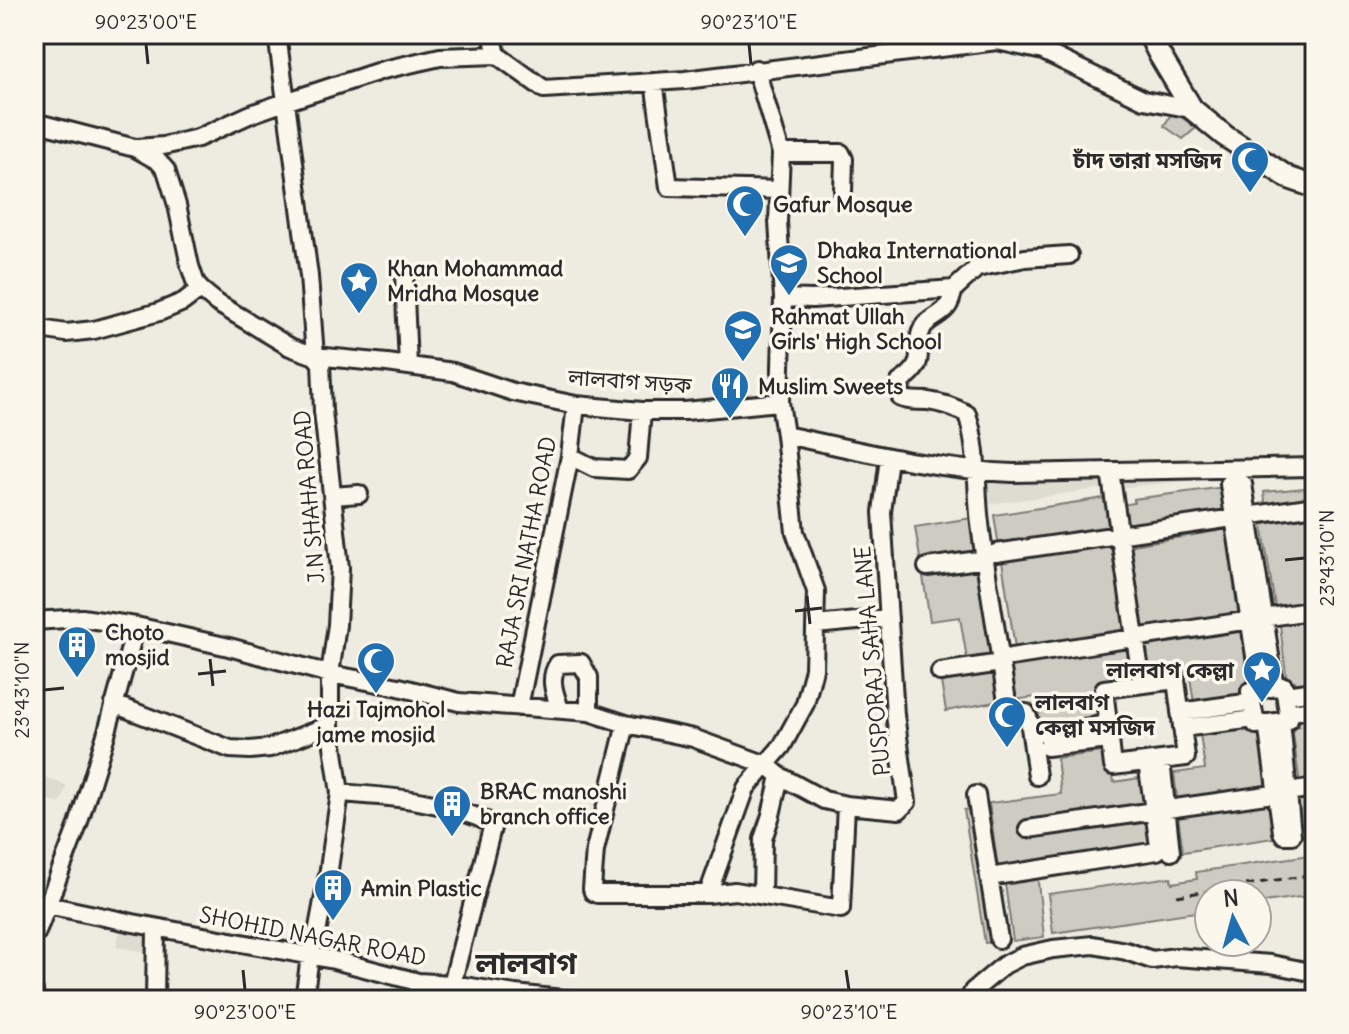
<svg xmlns="http://www.w3.org/2000/svg" width="1349" height="1034" font-family="Delius,'Noto Sans Bengali',sans-serif">
	<rect width="100%" height="100%" fill="#eeebe0"/>
	<filter id="ink" filterUnits="userSpaceOnUse"><feTurbulence type="fractalNoise" baseFrequency=".0125" numOctaves="2"/><feDisplacementMap in="SourceGraphic" scale="16" xChannelSelector="R" yChannelSelector="G"/><feConvolveMatrix kernelMatrix="1 2 1 2 8 2 1 2 1" color-interpolation-filters="sRGB"/></filter>
	<g filter="url(#ink)">
		<path fill="#dedbd1" d="M1225 472 1227 477 1117 488 1116 475Z
			M1104 475 1105 488 983 505 982 477Z
			M45 777 67 786 60 804 38 796Z
			M122 924 155 929 151 953 116 947Z"/>
		<path fill="#cecbc2" stroke="#7c7b76" stroke-width="2" d="M1173 111 1196 128 1183 139 1164 126Z
			M1224 487 1229 518 1125 532 1122 505 1134 503V499Z
			M1315 487V505L1266 510 1264 492Z
			M1104 498 1106 508 1114 507 1117 536 1000 554 994 515Z
			M1315 516V607L1276 613 1262 524Z
			M978 517 984 554 921 564 915 527Z
			M1229 529 1244 619 1142 635 1127 546Z
			M1117 544 1130 639 1016 655 1002 561Z
			M984 567 998 654 967 659 960 617 930 621 923 577Z
			M1315 620V686L1297 689 1295 681 1287 682 1280 625Z
			M1245 628 1254 685 1248 695 1194 703 1189 671 1147 678 1142 643Z
			M1134 648 1138 682 1098 688 1102 720 1041 728 1036 697 1013 700 1008 666Z
			M1000 671 1005 700 946 711 941 682Z
			M1315 715V783L1300 785 1292 727 1299 726V718Z
			M1255 727 1256 734 1265 733 1273 794 1178 806 1174 773 1205 769 1200 734Z
			M1110 751 1114 782 1146 777 1151 810 1032 826 1033 837 1153 822 1156 848 998 869 989 803 1061 794 1057 758Z
			M1315 798V895L1257 903V894H1209V910L1053 933 1048 894 1171 877 1172 883 1197 879 1196 872 1310 855 1308 836 1299 837 1293 801Z
			M1275 802 1280 837 1183 852 1178 816Z
			M983 806 1005 941 985 943 964 810Z
			M1037 873 1044 937 1013 941 1004 877Z"/>
		<g fill="none" stroke-linecap="round" stroke-linejoin="round">
			<defs>
				<path id="minor" d="M277 34 309 276 315 356 321 363 323 411 340 568 337 625 330 674V725L340 793 329 869 318 928 310 956 304 1000
					M492 34 497 55
					M756 69 781 153 778 222 783 298 780 402
					M654 82 669 187 779 190
					M34 122 135 148 158 161 166 170 177 205 190 266 195 281 200 289 217 303 290 347 315 356 387 363 453 372 513 392 576 405 642 411H685L780 402 785 435C861 451 936 470 1013 473L1315 467
					M137 148 163 146 198 138 251 114 285 102 383 70 440 57 497 55 544 89 685 80 997 41 1043 51 1144 100 1192 109
					M781 153H841L844 159 843 191
					M404 272 408 366
					M954 289C952 295 951 303 947 307 942 315 928 319 923 327 911 349 932 361 900 382L901 398C910 402 918 400 928 401 943 403 954 407 967 414 978 447 976 480 979 514 984 564 994 614 1001 663
					M783 298 812 299 954 289 977 268 1025 258 1069 255
					M34 328 66 333 94 330 159 312 183 302 200 289
					M785 435 795 532 816 591 814 669 805 704 782 746 746 788 708 894 735 891 841 909 846 805
					M570 456 594 468 628 470 638 458 642 411
					M1110 471 1142 684
					M333 496 359 494
					M996 553 1315 506
					M927 567 986 559
					M34 621 82 618 136 626 229 647 330 674 399 687 459 702 589 712 626 724 693 738 767 765 780 776 824 800 846 805 899 810 907 802 895 715 882 512 889 458
					M815 625 889 618
					M1011 657 1315 610
					M940 672 1001 663 1008 708 1013 713H1026L1029 720 1037 776
					M1176 680 1186 757 1113 766 1104 689Z
					M1284 686 1289 720 1256 725 1250 691Z
					M1260 689 1229 484H1243L1275 687
					M1285 695 1315 691
					M114 704 230 749 250 750 270 748 330 725
					M519 707 570 456 576 405
					M560 709C555 694 548 679 558 664L581 663 589 677V712
					M1180 712 1252 702
					M1288 713 1315 708
					M1267 723 1282 832 1284 835H1292L1281 721
					M626 724 595 850 592 889 593 892 597 894H708
					M1182 728 1255 719
					M1045 734 1108 724
					M1047 747 1109 740
					M1161 760 1171 852
					M340 793C394 797 443 800 493 824L452 984
					M976 795 999 939
					M1028 829 1315 788
					M989 877 1157 851 1159 846 1147 762
					M762 895 763 839 771 815 780 776
					M47 905 133 923 334 960 418 982 452 984 515 994 572 1000
					M34 932H37L78 825 108 728 136 626
					M34 991 35 1000
					M155 1000 156 928
					M416 1000 418 982
					M969 1000 973 991 1004 965 1022 956 1053 949 1093 945 1126 951 1152 960 1176 957 1271 964 1315 973"/>
				<path id="major" d="M1149 34 1159 54 1192 109 1225 136 1289 178 1315 187"/>
			</defs>
			<use href="#minor" stroke="#2b2b2b" stroke-width="22"/>
			<use href="#major" stroke="#2b2b2b" stroke-width="26"/>
			<path stroke="#2b2b2b" stroke-width="3" stroke-dasharray="8 6" stroke-linecap="butt" d="M1177 896 1315 874"/>
			<use href="#minor" stroke="#fbf7ec" stroke-width="16"/>
			<use href="#major" stroke="#fbf7ec" stroke-width="20"/>
		</g>
	</g>
	<path fill="none" stroke="#2b2b2b" stroke-width="3" d="M146 44 148 64M749 44 751 64M1285 560 1305 558M807 596 810 624M795 611 822 608M210 659 213 686M198 674 226 671M44 690 64 688M243 970 245 990M846 970 849 990"/>
	<defs>
		<symbol id="mosque-pin" viewBox="-11 -11 22 30"><path d="M0 17L-7.5 6A9.5 9.5 0 1 1 7.5 6Z" fill="#1f6fb2" stroke="#fbf7ec"/><path d="M3.5-4.9A6 6 0 1 0 3.5 4.9A5 5 0 1 1 3.5-4.9Z" fill="#fff"/></symbol>
		<symbol id="school-pin" viewBox="-11 -11 22 30"><path d="M0 17L-7.5 6A9.5 9.5 0 1 1 7.5 6Z" fill="#1f6fb2" stroke="#fbf7ec"/><path d="M0-5L7-2L0 1L-7-2ZM-4 1L0 2.5L4 1V4Q0 6-4 4Z" fill="#fff"/></symbol>
		<symbol id="sight-pin" viewBox="-11 -11 22 30"><path d="M0 17L-7.5 6A9.5 9.5 0 1 1 7.5 6Z" fill="#1f6fb2" stroke="#fbf7ec"/><path d="M0-6L1.8-2.2L6-1.7L2.9 1.2L3.7 5.4L0 3.3L-3.7 5.4L-2.9 1.2L-6-1.7L-1.8-2.2Z" fill="#fff"/></symbol>
		<symbol id="restaurant-pin" viewBox="-11 -11 22 30"><path d="M0 17L-7.5 6A9.5 9.5 0 1 1 7.5 6Z" fill="#1f6fb2" stroke="#fbf7ec"/><path d="M-5-6h1v4h1v-4h1v4h1v-4h1v5L-1.5 .5V6h-2V.5L-5-1ZM5-6V6H3V1.5H1.5Q1.5-4 5-6Z" fill="#fff"/></symbol>
		<symbol id="building-pin" viewBox="-11 -11 22 30"><path d="M0 17L-7.5 6A9.5 9.5 0 1 1 7.5 6Z" fill="#1f6fb2" stroke="#fbf7ec"/><path d="M-4-6H4V6H1V3H-1V6H-4ZM-2.5-4.3h1.7v1.8h-1.7ZM.8-4.3h1.7v1.8H.8ZM-2.5-1h1.7V.8h-1.7ZM.8-1h1.7V.8H.8Z" fill="#fff"/></symbol>
	</defs>
	<g fill-rule="evenodd">
		<use href="#mosque-pin" x="1228" y="138" width="44" height="60"/>
		<use href="#mosque-pin" x="723" y="182" width="44" height="60"/>
		<use href="#school-pin" x="767" y="241" width="44" height="60"/>
		<use href="#sight-pin" x="337" y="259" width="44" height="60"/>
		<use href="#school-pin" x="721" y="307" width="44" height="60"/>
		<use href="#restaurant-pin" x="708" y="364" width="44" height="60"/>
		<use href="#building-pin" x="55" y="623" width="44" height="60"/>
		<use href="#mosque-pin" x="354" y="639" width="44" height="60"/>
		<use href="#sight-pin" x="1240" y="648" width="44" height="60"/>
		<use href="#mosque-pin" x="985" y="693" width="44" height="60"/>
		<use href="#building-pin" x="430" y="782" width="44" height="60"/>
		<use href="#building-pin" x="311" y="866" width="44" height="60"/>
	</g>
	<g text-anchor="middle" dominant-baseline="central" stroke-width="7" stroke-linejoin="round" paint-order="stroke">
		<g font-size="22" font-weight="bold" fill="#2b2b2b" stroke="#fbf7ec" text-anchor="start">
			<text x="1222" y="160" text-anchor="end">চাঁদ তারা মসজিদ</text>
			<text x="773" y="204">Gafur Mosque</text>
			<text x="817" y="250">Dhaka International<tspan x="817" dy="25">School</tspan></text>
			<text x="387" y="268">Khan Mohammad<tspan x="387" dy="25">Mridha Mosque</tspan></text>
			<text x="771" y="316">Rahmat Ullah<tspan x="771" dy="25">Girls' High School</tspan></text>
			<text x="758" y="386">Muslim Sweets</text>
			<text x="105" y="632">Choto<tspan x="105" dy="25">mosjid</tspan></text>
			<text x="1234" y="670" text-anchor="end">লালবাগ কেল্লা</text>
			<text x="1035" y="702">লালবাগ<tspan x="1035" dy="25">কেল্লা মসজিদ</tspan></text>
			<text x="376" y="709" text-anchor="middle">Hazi Tajmohol<tspan x="376" dy="25">jame mosjid</tspan></text>
			<text x="480" y="791">BRAC manoshi<tspan x="480" dy="25">branch office</tspan></text>
			<text x="361" y="888">Amin Plastic</text>
		</g>
		<g font-size="22" fill="#2b2b2b" stroke="#fbf7ec">
			<text transform="translate(630 381) rotate(4)">লালবাগ সড়ক</text>
			<text transform="translate(309 497) rotate(-95)">J.N SHAHA ROAD</text>
			<text transform="translate(526 552) rotate(-79)">RAJA SRI NATHA ROAD</text>
			<text transform="translate(872 661) rotate(-95)">PUSPORAJ SAHA LANE</text>
			<text transform="translate(313 936) rotate(11)">SHOHID NAGAR ROAD</text>
		</g>
		<g font-size="30" font-weight="bold" fill="#2b2b2b" stroke="#fbf7ec">
			<text x="526" y="963">লালবাগ</text>
		</g>
	</g>
	<rect width="1349" height="1034" fill="none" stroke="#fbf7ec" stroke-width="88"/>
	<g transform="translate(1233 918) rotate(354)"><circle r="38" fill="#fbf7ec" stroke="#a8a59f" stroke-width="2"/>
	<path d="M0-6L14 30L0 20L-14 30Z" fill="#1f6fb2"/>
	<text y="-12" font-size="22" font-weight="bold" text-anchor="middle" fill="#2b2b2b">N</text>
	</g>
	<rect x="44" y="44" width="1261" height="946" fill="none" stroke="#2b2b2b" stroke-width="3"/>
	<g font-size="20" text-anchor="middle" fill="#2b2b2b">
		<text x="146" y="29">90°23'00"E</text>
		<text x="749" y="29">90°23'10"E</text>
		<text transform="translate(1327 558) rotate(-90)" y="7">23°43'10"N</text>
		<text transform="translate(22 690) rotate(-90)" y="7">23°43'10"N</text>
		<text x="245" y="1019">90°23'00"E</text>
		<text x="849" y="1019">90°23'10"E</text>
	</g>
</svg>
